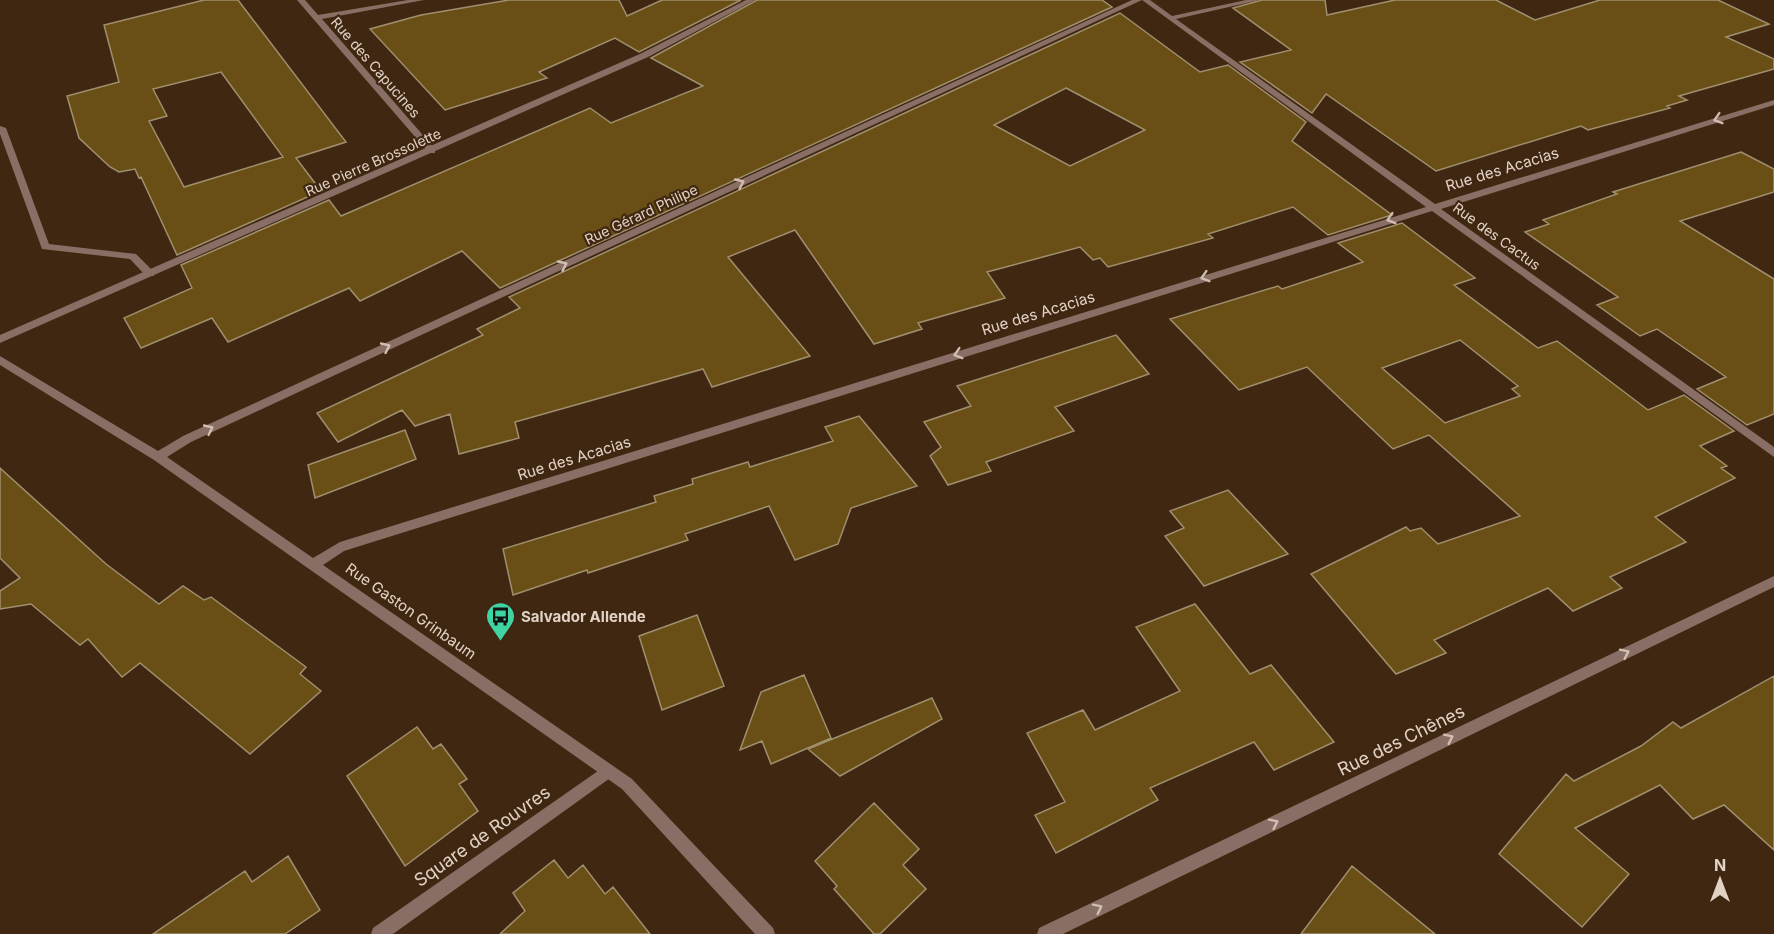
<svg xmlns="http://www.w3.org/2000/svg" width="1774" height="934" font-family="Inter,sans-serif">
	<rect width="100%" height="100%" fill="#3f2711"/>
	<path fill="#694f15" stroke="#a08f6f" stroke-width="1.5" fill-rule="evenodd" d="M204 0H238L346 142 296 158 321 191 177 255 141 177 139 178 135 169 119 172 110 167 79 138 67 96 119 82 104 25ZM221 72 283 157 184 187 149 121 167 116 153 89Z
		M509 0H619L627 16 662 0H741L639 52 615 38 539 72 547 78 445 110 370 29 421 15Z
		M757 0H1102L1112 7 500 288 462 251 360 301 349 288 228 342 212 318 141 348 124 318 192 288 181 265 329 200 341 216 590 108 611 123 703 86 651 58Z
		M1262 0H1325L1327 15 1395 0H1496L1535 20 1600 0H1718L1769 24 1726 37 1774 59V69L1679 96 1687 100 1667 106 1670 108 1588 130 1581 126 1436 171 1326 94 1312 113 1240 62 1291 50 1233 8Z
		M1120 13 1200 72 1228 65 1306 122 1292 141 1392 215 1328 235 1293 207 1208 234 1213 238 1108 267 1100 258 1093 260 1080 247 987 272 1005 298 918 323 922 329 874 344 795 230 728 257 810 356 712 387 703 369 515 422 519 438 459 454 450 414 415 426 402 410 338 442 317 413 483 335 477 329 520 308 509 297ZM1066 88 1145 130 1070 166 994 125Z
		M1741 152 1774 169V192L1680 221 1774 279V414L1747 425 1697 389 1726 377 1657 329 1640 336 1597 305 1618 297 1525 232 1549 224 1543 220 1617 194 1613 192Z
		M1402 223 1475 278 1454 285 1538 348 1557 341 1648 410 1684 395 1734 431 1700 446 1727 466 1721 468 1735 478 1655 517 1686 542 1610 577 1622 588 1573 611 1548 588 1434 640 1446 653 1396 674 1311 574 1406 527 1410 531 1421 528 1438 544 1520 516 1429 435 1393 449 1307 367 1239 390 1170 319 1278 286 1282 289 1363 262 1338 243ZM1460 340 1518 386 1512 389 1520 396 1445 423 1382 368Z
		M1116 335 1149 374 1055 407 1074 431 986 462 991 471 948 485 930 456 941 447 924 422 971 406 957 386Z
		M859 416 917 486 851 508 838 544 795 560 769 506 685 534 688 540 588 573 587 570 513 595 503 549 656 502 654 496 693 484 692 479 748 462 750 467 833 441 825 427Z
		M405 430 416 459 315 498 308 465Z
		M0 468 106 564 159 604 183 586 204 600 211 597 306 667 300 674 321 691 250 754 140 663 122 677 88 639 80 645 31 604 0 609V591L20 578 0 558Z
		M1228 490 1288 554 1204 586 1165 536 1184 528 1170 511Z
		M1195 604 1250 674 1271 665 1334 742 1274 770 1254 742 1150 788 1158 800 1056 853 1035 815 1065 802 1027 733 1083 710 1095 730 1180 691 1136 627Z
		M697 615 724 686 662 710 639 636Z
		M804 675 831 738 771 764 762 741 740 750 761 692Z
		M1774 676V850L1724 805 1693 819 1660 785 1575 828 1629 874 1582 927 1499 854 1566 774 1574 781 1641 746 1673 722 1681 728Z
		M932 698 942 719 840 776 808 749Z
		M417 727 433 749 441 744 467 779 459 784 478 811 405 866 347 776Z
		M874 803 919 849 903 865 926 889 880 934H874L834 889 837 886 815 861Z
		M288 856 320 910 285 934H153L245 871 252 882Z
		M554 860 568 878 583 865 605 894 613 887 650 934H500L525 911 513 893Z
		M1352 866 1435 934H1301Z"/>
	<g fill="none" stroke-linecap="round" stroke-linejoin="round">
		<path fill="#886e64" fill-rule="evenodd" d="M0 126 6 128 49 244 136 254 154 272V276H146L130 259 42 249 0 134Z
			M608 764 613 766 616 771 613 776 393 934H371L373 928Z"/>
		<path fill="#886e64" fill-rule="evenodd" d="M297 0H305L318 15 408 0H424L322 19 435 149V153H429Z
			M1132 0H1150L1172 16 1246 0H1260L1176 19 1435 204 1774 100V105L1441 209 1774 447V457L1432 211 344 551 323 565 632 779 773 928 775 934H755L622 789 154 460 0 365V356L158 451 183 436ZM1142 0 1426 207 340 542 313 558 167 457 191 442Z
			M1774 576V587L1063 934H1037L1039 928Z"/>
		<path fill="#886e64" fill-rule="evenodd" d="M746 0H755L648 57 0 343V335L642 53Z"/>
	</g>
	<defs><path id="oneway-chevron" d="M-2-3.5L2.5 0L-2 3.5" fill="none" stroke-width="1.6" stroke-linecap="round" stroke-linejoin="round" transform="scale(1.5)"/></defs>
	<g stroke="#d0beb2">
		<use href="#oneway-chevron" transform="translate(1718 119) rotate(163)"/>
		<use href="#oneway-chevron" transform="translate(740 183) rotate(-25)"/>
		<use href="#oneway-chevron" transform="translate(1391 219) rotate(163)"/>
		<use href="#oneway-chevron" transform="translate(563 265) rotate(-25)"/>
		<use href="#oneway-chevron" transform="translate(1205 277) rotate(163)"/>
		<use href="#oneway-chevron" transform="translate(386 347) rotate(-25)"/>
		<use href="#oneway-chevron" transform="translate(958 354) rotate(163)"/>
		<use href="#oneway-chevron" transform="translate(209 429) rotate(-25)"/>
		<use href="#oneway-chevron" transform="translate(1625 653) rotate(-26)"/>
		<use href="#oneway-chevron" transform="translate(1449 738) rotate(-26)"/>
		<use href="#oneway-chevron" transform="translate(1274 823) rotate(-26)"/>
		<use href="#oneway-chevron" transform="translate(1098 908) rotate(-26)"/>
	</g>
	<defs>
		<symbol id="bus-pin" viewBox="-11 -11 22 30"><path d="M0 17L-7.5 6A9.5 9.5 0 1 1 7.5 6Z" fill="#40d4a2" stroke="#3f2711"/><path d="M-5-6H5V4H4V6H2V4H-2V6H-4V4H-5ZM-3.5-4V0h7V-4ZM-3.5 1.2v1.5H-2V1.2ZM2 1.2v1.5H3.5V1.2Z" fill="#111"/></symbol>
	</defs>
	<g fill-rule="evenodd">
		<use href="#bus-pin" x="484" y="600" width="33" height="45"/>
	</g>
	<g text-anchor="middle" dominant-baseline="central" stroke-width="4.5" stroke-linejoin="round" paint-order="stroke">
		<g font-size="14" fill="#e2d2c6" stroke="#3f2711">
			<text transform="translate(376 67) rotate(49)">Rue des Capucines</text>
			<text transform="translate(373 162) rotate(-24)">Rue Pierre Brossolette</text>
			<text transform="translate(641 214) rotate(-25)">Rue Gérard Philipe</text>
			<text transform="translate(1497 236) rotate(36)">Rue des Cactus</text>
		</g>
		<g font-size="15" fill="#e2d2c6" stroke="#3f2711">
			<text transform="translate(1502 169) rotate(-17)">Rue des Acacias</text>
			<text transform="translate(1038 313) rotate(-17)">Rue des Acacias</text>
			<text transform="translate(574 458) rotate(-17)">Rue des Acacias</text>
			<text transform="translate(411 611) rotate(35)">Rue Gaston Grinbaum</text>
		</g>
		<g font-size="15" font-weight="bold" fill="#e2d2c6" stroke="#3f2711" text-anchor="start">
			<text x="521" y="616">Salvador Allende</text>
		</g>
		<g font-size="18" fill="#e2d2c6" stroke="#3f2711">
			<text transform="translate(1401 740) rotate(-26)">Rue des Chênes</text>
			<text transform="translate(482 836) rotate(-35)">Square de Rouvres</text>
		</g>
	</g>
	<g transform="translate(1720 880)" stroke="#3f2711" stroke-width="4.5" paint-order="stroke">
	<path d="M0-4.5L10 22L0 15L-10 22Z" fill="#e2d2c6"/>
	<text y="-9" font-size="16" font-weight="bold" text-anchor="middle" fill="#e2d2c6">N</text>
	</g>
</svg>
